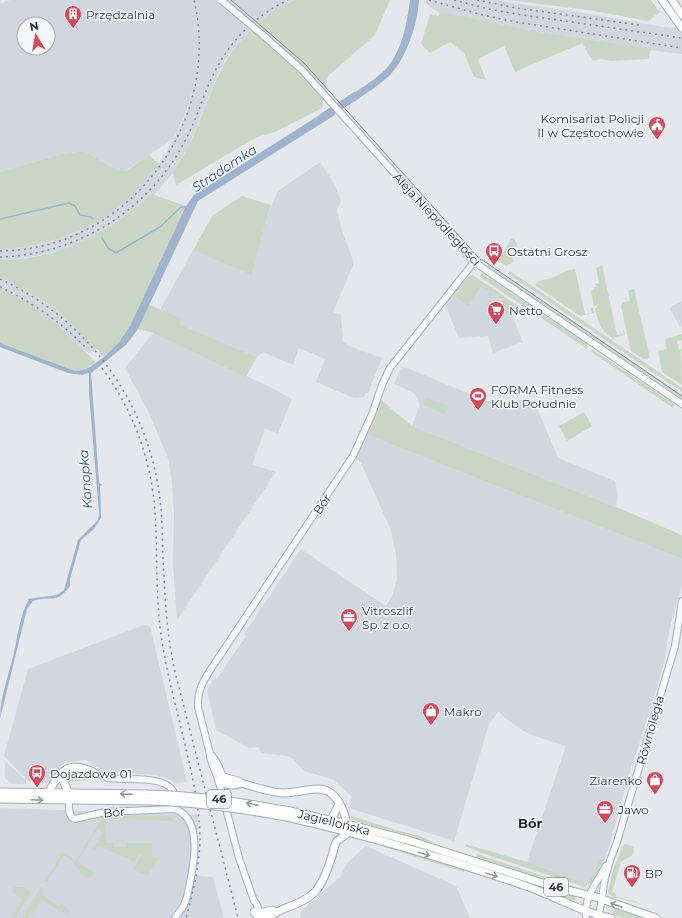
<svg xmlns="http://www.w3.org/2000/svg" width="682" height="918" font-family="Montserrat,sans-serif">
	<rect width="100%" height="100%" fill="#e4e7ec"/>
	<path fill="#d2d6de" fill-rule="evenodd" d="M0 0 2 3 10 0H188L191 11 188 0H296L268 15 250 29 239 42 225 60 217 77 188 147 173 173 154 195 152 194 136 208 97 234 74 245 57 251 30 257 5 260H0V249L16 248 37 245 71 235 101 219 129 197 143 183 156 168 170 146 186 115 195 83 185 115 173 139 125 171H119L84 151 62 154 0 172ZM24 24H48V48H24Z
		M426 0H499L506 2 573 11 663 27 682 28V54L589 43 445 17 425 3Z
		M320 162 335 185 341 201 337 210 342 231 354 263 333 312 341 315 343 342 347 345 382 358 368 393H365L364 397 354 398 316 382 325 359 299 348 293 365 263 352 257 357 179 324 160 310 193 250 252 274 268 214 278 191Z
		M472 275 504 296 523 342 493 353 488 336 459 338 445 304 454 291 468 277Z
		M0 277 40 299 59 312 96 348 89 354 52 321 20 299 0 289Z
		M682 301V326L680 327 670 309 672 306Z
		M154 332 272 388 292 399 278 433 265 429 252 465 276 472 177 620 173 565 174 515 172 483 168 458 149 413 125 368Z
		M402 366 499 406 522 399 538 410 558 458 615 481 618 496 616 507 412 426 419 407V402L414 393 394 384Z
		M365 434 682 559V585L670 627 663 667 639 745 631 767 608 850 604 861 587 884 527 862 566 746 532 735 523 731 504 717 499 711 489 724 454 841 349 808 352 797 334 780 304 771 293 759 288 756 261 753 258 747 249 748 216 730 207 690 215 678 217 679 246 636 244 634 301 549 386 606 392 596 397 580 396 555 391 530 361 463 355 458Z
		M144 625 150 626 187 782 174 783 171 780 157 775 106 772 86 760 64 763 48 783 29 782 4 756 28 669Z
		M6 762 26 780V784H12L5 778V765Z
		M0 808 198 815 195 874 200 876 213 877 224 918H0Z
		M366 846 456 886 470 918H300L301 911 340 877 348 862Z"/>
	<path fill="#c9d6c5" d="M296 0H390L375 35 328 76 322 108 275 132 257 137 176 185 173 173C178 164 184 156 188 147 212 98 217 55 262 20 272 12 284 4 296 0Z
		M509 0H651L660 12 648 21 588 10Z
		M441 12 537 32 651 49 648 59 611 61 600 59 593 61 582 43 515 72 504 46 478 59 486 80 474 77 464 53 450 42 430 53 421 44 430 14 438 16Z
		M84 151 119 171H126L149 155 159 164C120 218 66 246 0 249V172L62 154Z
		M152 194 154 195 186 206 130 326 120 341 104 357 59 312 40 299 0 277V260C57 261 111 231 152 194Z
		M242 196 271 205 268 214 252 275 193 250 213 215Z
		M514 238 518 246 508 250 514 261 506 266 498 261 511 239Z
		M488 265 682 396V399L487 266Z
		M602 265 617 335 624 334 623 330H624L625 335 612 338C600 330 598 322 595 308L598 307 597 306H594L591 291 594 290V287H596L595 284 599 283 596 268Z
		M575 269 585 314 592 313 591 308H593L594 313 580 316 535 285 538 281 552 278 569 270Z
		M510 271 682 388V392L508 274Z
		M482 273 535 309 536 311 535 314 480 277Z
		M472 275 493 289 491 292 481 286 469 305H467L455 297 454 294 468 277Z
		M0 289C37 305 70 333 96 363L83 370 75 371 0 343Z
		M634 289 650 358 643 359 631 351 621 306 624 302 630 301 628 291Z
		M495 290 519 307 512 314 508 315 502 299 493 293Z
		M149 305 181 318 179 324 257 357 246 377 154 333 138 329Z
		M541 313 587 344 588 348 587 349 537 315Z
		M682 334V340L677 341 679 350 682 349 681 353 682 385 662 372 658 351 667 349 665 339Z
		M593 350 672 402 674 405 673 408 590 351Z
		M379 398 412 426 616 507 682 535V559L365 434Z
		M426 398 448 406 445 414 424 405V401Z
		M584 412 592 426 567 441 559 426Z
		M72 770 84 771 102 779 66 782 64 779 65 775Z
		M348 815 399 831C410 833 426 836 434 844L357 822 351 818Z
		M117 816 118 819H105L106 843H113L114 847H126L127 843H152V856L158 859 147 876 133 869 142 854 140 853 134 862 99 846 95 851 92 850 103 832 98 828 77 862 94 872 90 879 79 873 81 872 79 869 73 865 74 861 64 855 47 882H45L62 852 76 861 101 820 97 819Z
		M122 816H169L178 824 173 821 120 819Z
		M350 836H355L465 869 464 872 372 843 348 837Z
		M466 844 527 862 587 884 595 871 598 861H599L600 859 604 861 591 883 584 887 482 853 465 846Z
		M625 844 632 846C638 856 628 857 621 862L612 892 615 893 617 897 634 901 642 904 613 897 610 895 608 892 613 870 623 846Z
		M477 854C511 865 545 877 579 888L578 891C544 880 510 868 476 857Z
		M474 864 577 895 573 903 473 867Z
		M14 887H23L31 892 15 918H11L23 899 11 892Z
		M41 887 43 890 41 895 59 906 61 904 70 910 68 915 41 900 32 916 30 915 28 918H23V916Z
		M615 907 648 918H624L612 915Z"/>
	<path fill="#9fb4cc" d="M410 0H419C418 23 406 60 389 76 377 87 362 96 349 105L345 100C357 90 374 81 385 70 402 52 407 23 410 0Z
		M329 109 335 115 198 201 138 329 126 345 91 373 99 481 100 484H102L100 486 101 518 94 529 81 540 70 579V586C56 605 51 595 33 601L27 609 0 719C0 696 9 675 14 653 17 639 21 610 29 600L27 599 57 595 64 590 78 540 98 520 99 513 89 393V373L82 375 68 373 0 347V343L75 371 83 370 90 367 104 357 120 341 130 326 186 206 194 195Z"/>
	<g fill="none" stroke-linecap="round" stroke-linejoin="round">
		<path stroke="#9fb4cc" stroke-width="1.5" d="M0 219 69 203 75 206 80 215 91 217 93 219
			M102 238 108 248 116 253 160 227 181 207H187"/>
		<path stroke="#9fb4cc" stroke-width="8" d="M323 117 355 96"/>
		<defs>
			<path id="minor" d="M264 36 303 71 474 262 682 404
				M210 754C217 760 222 772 223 781
				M93 772C98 774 104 777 110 778 127 781 164 775 173 791 174 793 175 797 175 800
				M69 801C69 807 68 817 75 819L105 812 175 809C206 821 192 872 187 897L184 905 175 918
				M261 916 256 903 254 901 239 858 219 782 210 758V754L198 707C197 689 205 678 215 663L353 456 372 414 382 385 390 368 474 262
				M586 918C584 896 596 884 606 866
				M597 918C603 905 602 892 605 878 608 866 612 854 617 842L675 646 682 601"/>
			<path id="major" d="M662 0 682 28
				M672 0 682 15
				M60 775 69 793
				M241 783C234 787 225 784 219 782L223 777 238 781 241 783C255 787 269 792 283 793 295 793 306 789 318 789 336 789 344 809 347 824
				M0 792 146 794
				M48 793C60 772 67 760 93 772
				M0 799 148 801
				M290 811 347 824 411 841 558 888 596 897 656 918
				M291 818C370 836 447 859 523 885 553 895 580 912 611 918
				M331 820 339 804
				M254 912 261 918C270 918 275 912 283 909 315 898 321 890 331 859 333 854 334 845 337 841 340 838 346 835 350 832
				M257 918 260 913 272 910 276 912"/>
		</defs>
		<use href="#minor" stroke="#a9aeb7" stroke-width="8"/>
		<use href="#major" stroke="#a3abb8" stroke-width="9"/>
		<use href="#minor" stroke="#f7f8fa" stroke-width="6"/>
		<use href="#major" stroke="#fff" stroke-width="7"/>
		<path stroke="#7d8696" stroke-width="1" d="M231 0 304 63 478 257 682 396"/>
		<path stroke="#7d8696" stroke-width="1.5" stroke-dasharray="2 4" stroke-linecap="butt" d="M429 0 479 14 510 21 682 48
			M454 0 489 9 516 14 682 38
			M477 0 516 8 639 25
			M0 251C128 250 223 123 194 0
			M0 257C79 255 152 208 187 137 196 120 201 102 209 84 224 47 252 17 288 0
			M0 279C89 320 148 403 160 499 163 524 162 550 164 575 165 607 168 637 174 668L238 918
			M0 287C32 302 61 322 86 348
			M102 368C133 410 151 459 155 511 158 554 155 599 162 641 168 680 179 718 188 757 194 784 200 812 200 841 199 867 193 893 186 918"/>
		<defs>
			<path id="minor-bridge" d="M221 0 264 36"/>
			<path id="major-bridge" d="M146 794C195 795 242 802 290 811
				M148 801C197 802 244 809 291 818"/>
		</defs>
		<use href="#minor-bridge" stroke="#a9aeb7" stroke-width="8" stroke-linecap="butt"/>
		<use href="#major-bridge" stroke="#a3abb8" stroke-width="9" stroke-linecap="butt"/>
		<use href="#minor-bridge" stroke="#f7f8fa" stroke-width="6"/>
		<use href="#major-bridge" stroke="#fff" stroke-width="7"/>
	</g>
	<defs><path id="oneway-shaft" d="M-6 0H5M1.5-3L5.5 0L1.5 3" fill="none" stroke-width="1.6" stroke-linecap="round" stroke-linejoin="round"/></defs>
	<g stroke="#959aa2">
		<use href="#oneway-shaft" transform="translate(126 794) rotate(-179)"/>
		<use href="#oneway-shaft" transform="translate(37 800) rotate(2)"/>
		<use href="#oneway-shaft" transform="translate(252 804) rotate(-169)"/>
		<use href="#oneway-shaft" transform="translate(424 854) rotate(17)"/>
		<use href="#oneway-shaft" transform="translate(492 875) rotate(17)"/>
		<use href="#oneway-shaft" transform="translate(616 905) rotate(-160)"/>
	</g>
	<defs>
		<symbol id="building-pin" viewBox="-11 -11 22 30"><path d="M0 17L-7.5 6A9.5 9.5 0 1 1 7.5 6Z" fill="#d1495b" stroke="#f4f6f9"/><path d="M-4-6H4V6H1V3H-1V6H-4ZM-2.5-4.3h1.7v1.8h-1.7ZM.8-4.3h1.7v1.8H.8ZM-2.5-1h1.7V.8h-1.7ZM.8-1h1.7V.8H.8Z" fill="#fff"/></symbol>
		<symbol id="civic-pin" viewBox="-11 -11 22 30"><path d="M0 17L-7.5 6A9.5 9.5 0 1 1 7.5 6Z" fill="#d1495b" stroke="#f4f6f9"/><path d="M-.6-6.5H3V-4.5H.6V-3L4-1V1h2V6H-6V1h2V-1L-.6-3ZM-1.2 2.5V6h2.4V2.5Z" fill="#fff"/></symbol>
		<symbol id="bus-pin" viewBox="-11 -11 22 30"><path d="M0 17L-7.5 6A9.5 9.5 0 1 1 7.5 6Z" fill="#d1495b" stroke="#f4f6f9"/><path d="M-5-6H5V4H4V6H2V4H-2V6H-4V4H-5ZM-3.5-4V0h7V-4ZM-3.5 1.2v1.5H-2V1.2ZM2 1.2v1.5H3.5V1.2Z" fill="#fff"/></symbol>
		<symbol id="supermarket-pin" viewBox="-11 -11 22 30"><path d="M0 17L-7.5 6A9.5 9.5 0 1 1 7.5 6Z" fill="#d1495b" stroke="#f4f6f9"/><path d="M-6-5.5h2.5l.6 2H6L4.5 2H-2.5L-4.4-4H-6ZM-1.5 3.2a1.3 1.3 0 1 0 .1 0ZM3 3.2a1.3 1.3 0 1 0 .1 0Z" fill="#fff"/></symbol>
		<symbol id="stadium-pin" viewBox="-11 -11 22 30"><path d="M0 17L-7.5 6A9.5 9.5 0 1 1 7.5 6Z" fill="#d1495b" stroke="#f4f6f9"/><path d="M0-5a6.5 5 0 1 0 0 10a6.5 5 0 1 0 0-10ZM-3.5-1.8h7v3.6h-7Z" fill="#fff"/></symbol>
		<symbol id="office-pin" viewBox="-11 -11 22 30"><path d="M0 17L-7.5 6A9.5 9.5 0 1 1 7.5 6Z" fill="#d1495b" stroke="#f4f6f9"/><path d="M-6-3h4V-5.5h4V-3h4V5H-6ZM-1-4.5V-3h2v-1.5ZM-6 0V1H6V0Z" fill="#fff"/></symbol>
		<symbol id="shop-pin" viewBox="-11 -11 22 30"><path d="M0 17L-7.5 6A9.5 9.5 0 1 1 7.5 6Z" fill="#d1495b" stroke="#f4f6f9"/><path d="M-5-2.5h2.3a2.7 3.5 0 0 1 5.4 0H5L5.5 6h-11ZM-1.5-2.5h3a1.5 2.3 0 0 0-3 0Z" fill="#fff"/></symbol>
		<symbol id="fuel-pin" viewBox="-11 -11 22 30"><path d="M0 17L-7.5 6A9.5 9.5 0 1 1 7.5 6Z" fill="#d1495b" stroke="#f4f6f9"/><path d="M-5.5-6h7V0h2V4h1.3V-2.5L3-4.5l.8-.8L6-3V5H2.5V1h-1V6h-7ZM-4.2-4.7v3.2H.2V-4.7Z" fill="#fff"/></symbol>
	</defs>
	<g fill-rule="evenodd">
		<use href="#building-pin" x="63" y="4" width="20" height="27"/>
		<use href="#civic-pin" x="647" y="115" width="20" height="27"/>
		<use href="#bus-pin" x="484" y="241" width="20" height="27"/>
		<use href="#supermarket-pin" x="486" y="300" width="20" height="27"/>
		<use href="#stadium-pin" x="468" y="386" width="20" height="27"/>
		<use href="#office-pin" x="339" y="607" width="20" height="27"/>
		<use href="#shop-pin" x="421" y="701" width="20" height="27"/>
		<use href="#bus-pin" x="27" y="763" width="20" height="27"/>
		<use href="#shop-pin" x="645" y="770" width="20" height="27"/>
		<use href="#office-pin" x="595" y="799" width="20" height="27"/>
		<use href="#fuel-pin" x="622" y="863" width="20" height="27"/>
	</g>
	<g text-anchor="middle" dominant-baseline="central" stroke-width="3" stroke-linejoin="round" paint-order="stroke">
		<g fill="#f4f6f9" stroke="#676e7b" stroke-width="1">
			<rect x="207" y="790" width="24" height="18" rx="3"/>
			<rect x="544" y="878" width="24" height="18" rx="3"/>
		</g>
		<g font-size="11" font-weight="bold" fill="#2b3445">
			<text x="219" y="799">46</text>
			<text x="556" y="887">46</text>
		</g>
		<g font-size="12" fill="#2b3445" stroke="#f4f6f9" text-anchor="start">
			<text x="86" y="14">Przędzalnia</text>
			<text x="644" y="118" text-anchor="end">Komisariat Policji<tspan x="644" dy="14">II w Częstochowie</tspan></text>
			<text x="507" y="251">Ostatni Grosz</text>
			<text x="509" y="310">Netto</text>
			<text x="491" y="389">FORMA Fitness<tspan x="491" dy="14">Klub Południe</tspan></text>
			<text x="362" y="610">Vitroszlif<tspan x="362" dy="14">Sp. z o.o.</tspan></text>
			<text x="444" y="711">Makro</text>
			<text x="50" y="773">Dojazdowa 01</text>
			<text x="642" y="780" text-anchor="end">Ziarenko</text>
			<text x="618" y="809">Jawo</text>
			<text x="645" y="873">BP</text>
		</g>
		<g font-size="12" fill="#2b3445" stroke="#f4f6f9">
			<text transform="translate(437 219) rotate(47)">Aleja Niepodległości</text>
			<text transform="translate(322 504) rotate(-56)">Bór</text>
			<text transform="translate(650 730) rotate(-74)">Równoległa</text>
			<text transform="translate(114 812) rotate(-5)">Bór</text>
			<text transform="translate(334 822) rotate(14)">Jagiellońska</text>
		</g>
		<g font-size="13" font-style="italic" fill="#34527a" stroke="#f4f6f9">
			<text transform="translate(224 168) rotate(-33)">Stradomka</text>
			<text transform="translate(85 479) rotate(-94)">Konopka</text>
		</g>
		<g font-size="13" font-weight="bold" fill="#1d2536" stroke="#f4f6f9">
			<text x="530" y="823">Bór</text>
		</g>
	</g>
	<g transform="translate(36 36) rotate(349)"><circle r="19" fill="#f4f6f9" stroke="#a4a8b1"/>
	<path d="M0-3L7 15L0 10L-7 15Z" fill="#d1495b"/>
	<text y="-6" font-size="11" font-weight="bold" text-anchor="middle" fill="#2b3445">N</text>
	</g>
</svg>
